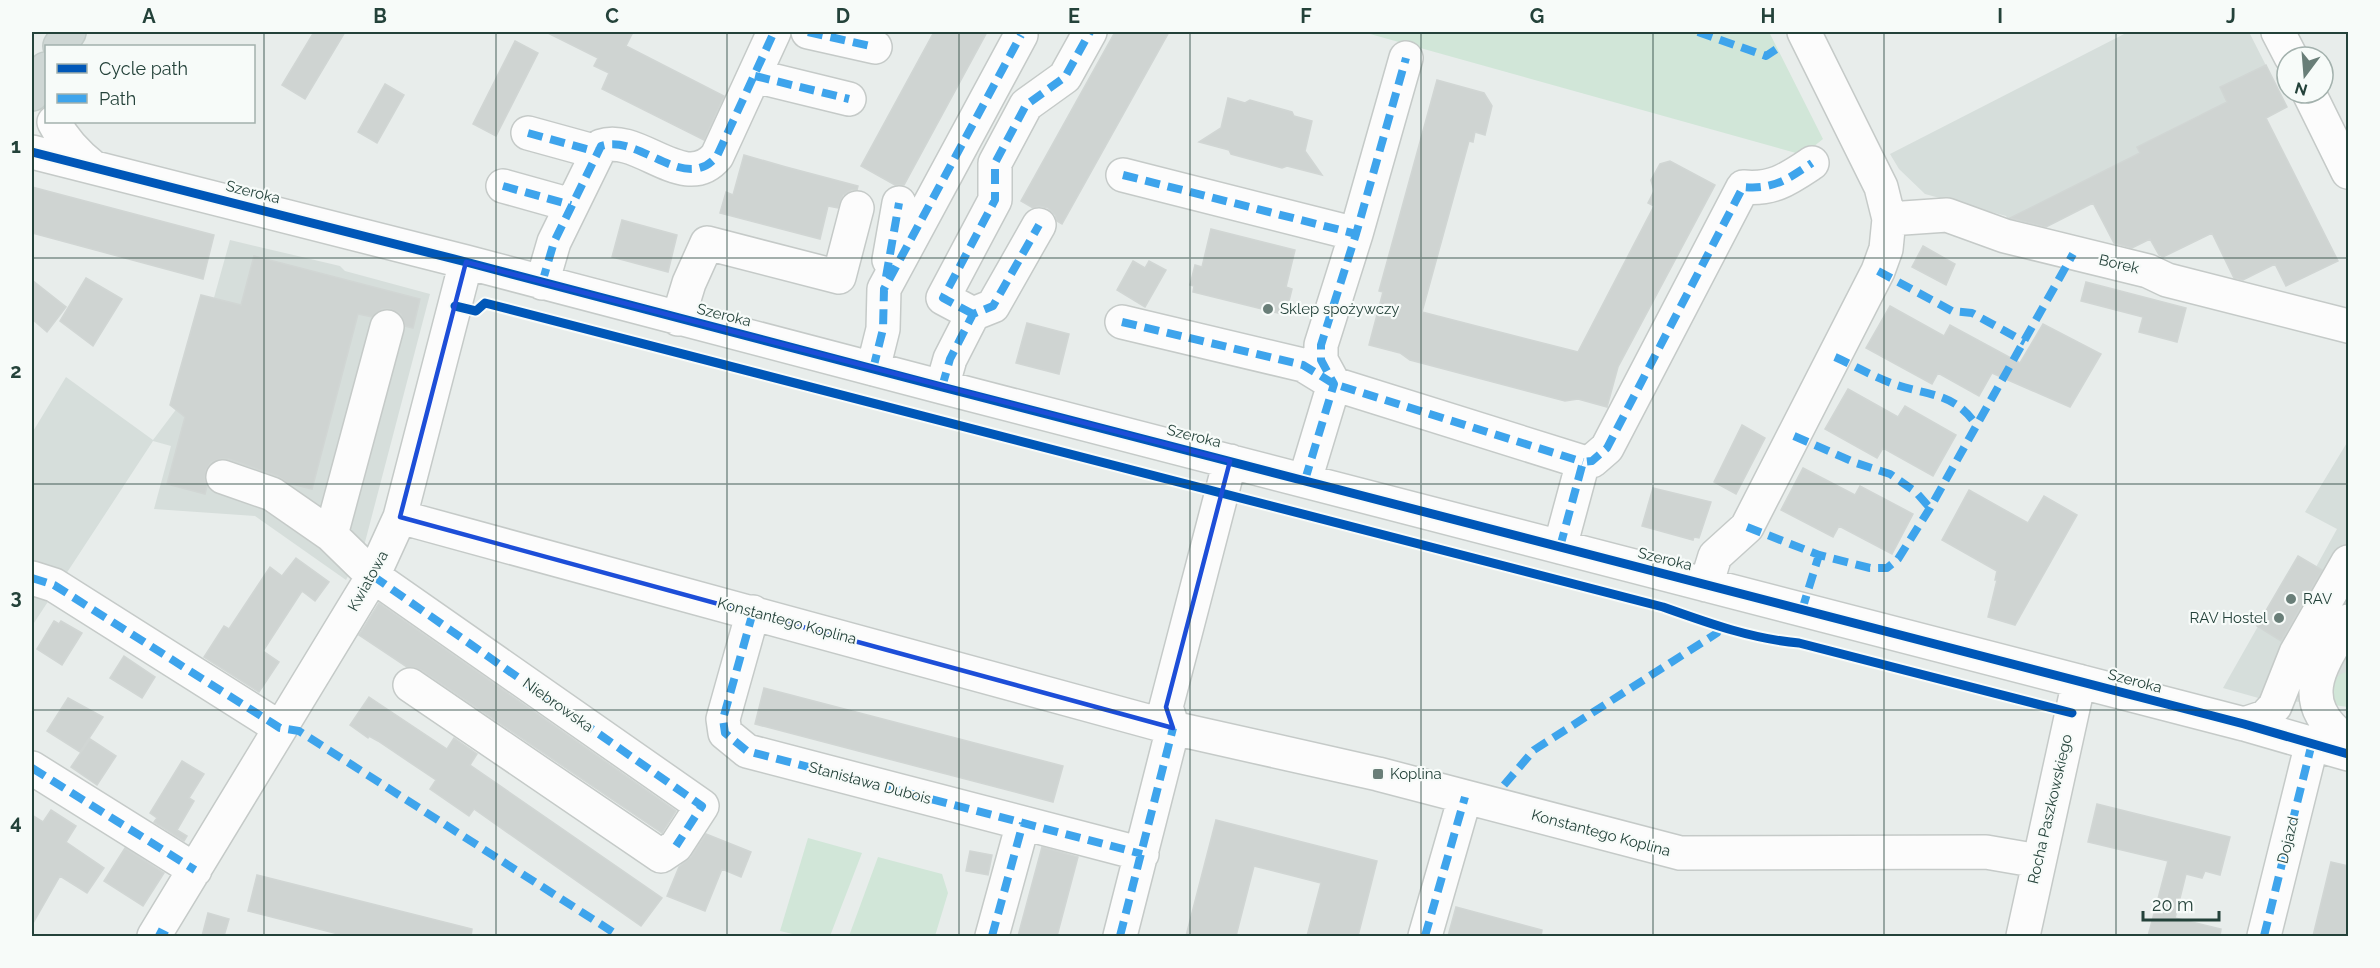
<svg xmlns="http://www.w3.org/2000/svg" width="2380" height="968" font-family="Raleway,sans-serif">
	<rect width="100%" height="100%" fill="#e8edeb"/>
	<path fill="#d6dedb" d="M2128 32H2249L2287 107 2254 124 2202 114 2137 147 2140 153 2013 217 2019 229 2015 231 2006 216 1925 194 1899 169 1890 154Z
		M230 240 340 266 345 271 430 294 364 546 346 580 255 516 154 509 171 446 153 441 32 626V433L66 377 153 440 187 395Z
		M2348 441V703L2269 701 2223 688 2298 556 2316 567 2337 529 2305 512Z"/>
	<path fill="#d1e6d8" d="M1363 32H1769L1823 139 1803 155Z
		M2348 672V707L2327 704 2328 682 2343 673Z
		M808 838 862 853 830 936H801L780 931Z
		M878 857 942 874 948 893 935 936H849Z"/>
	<path fill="#cfd4d2" stroke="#d1d6d4" stroke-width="1.5" d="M314 32H345L305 99 282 85Z
		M546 32H633L626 46 724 96 704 140 602 89 609 73 594 66 598 58Z
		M934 32H987L904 185H895L861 166Z
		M1115 32H1169L1062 224 1057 221 1055 215 1048 208 1039 206 1033 208 1021 201Z
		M515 41 538 53 496 136 473 124Z
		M2266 65 2287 107 2266 118 2338 261 2286 286 2275 264 2243 280 2234 278 2212 233 2163 257 2159 255 2150 239 2132 248 2114 243 2093 203 2046 227 2010 218 2140 153 2137 147 2227 102 2220 87Z
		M1437 80 1484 93 1492 106 1485 135 1475 132 1473 142 1469 141 1422 312 1578 352 1654 206 1648 203 1654 191 1651 180 1660 164 1670 161 1715 185 1618 367 1607 407 1578 399 1565 401 1410 360 1400 353 1369 345 1383 292 1379 291Z
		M385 84 404 95 377 143 358 132Z
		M1228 98 1245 103 1250 100 1292 112 1294 116 1312 121 1305 151 1322 175 1287 166 1282 168 1231 154 1229 150 1199 142 1221 128Z
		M744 155 786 167 858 186 857 190H851L843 195 838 208 828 206 820 239 720 213 726 192 733 195Z
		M32 187 214 235 203 279 32 233Z
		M622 220 677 235 668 272 612 257Z
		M1211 229 1295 250 1286 287 1292 289 1287 309 1284 308 1282 314 1193 292 1194 286 1190 285 1195 265 1202 267Z
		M1923 246 1955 264 1946 285 1912 267Z
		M254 256 420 299 413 328 405 326 401 314 391 309H382L372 317 358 314 312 489 288 483 278 476 229 459H220L211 462 206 470 205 480 207 486 205 494 167 484 185 417 170 405 201 295 241 305Z
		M1133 261 1145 268 1149 261 1166 270 1145 307 1117 290Z
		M86 278 122 299 93 346 60 321Z
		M32 280 66 307 47 332 32 319Z
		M2086 282 2186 308 2177 342 2139 332 2143 317 2081 301Z
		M1890 306 1944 336 1950 325 2020 363 2043 324 2101 354 2070 407 1992 373 1979 396 1938 373 1932 384 1866 348Z
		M1027 323 1069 334 1059 374 1016 363Z
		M1848 389 1898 417 1905 406 1956 435 1933 476 1883 448 1877 458 1825 429Z
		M1742 425 1765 438 1736 494 1714 482Z
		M1803 468 1855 495 1860 486 1913 514 1892 554 1839 526 1833 537 1781 510Z
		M1653 488 1711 502 1699 538 1694 537 1693 540 1642 526Z
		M1969 490 2028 523 2044 496 2077 515 2015 625 1988 617 1997 580H1995L1997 571 1942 540Z
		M2298 556 2322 570 2281 641 2257 626Z
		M296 558 329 582 315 601 302 591 263 651 279 662 259 692 204 657 224 626 229 629 270 567 282 576Z
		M379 603 676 811 662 833 421 670 407 667 359 635Z
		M54 621 59 624 61 621 82 633 62 665 37 649Z
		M124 656 155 677 142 698 110 678Z
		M764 688 1063 766 1053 802 755 724Z
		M369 697 447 749 454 738 477 754 470 765 662 898 641 926 474 809 469 816 430 789 436 780 378 741 369 736 368 738 350 725Z
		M68 698 103 717 80 752 47 731Z
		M90 739 116 756 97 785 71 767Z
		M182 761 204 774 189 798 194 801 177 830 187 836 184 841 154 822 157 818 150 813Z
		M2097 804 2230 837 2220 875 2205 871 2202 878 2186 874 2175 918 2221 929 2220 936H2148L2168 861 2088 842Z
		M51 810 76 826 66 842 104 868 87 893 60 876 32 925V815L43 822Z
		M1216 820 1377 861 1358 936H1307L1321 883 1254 866 1236 936H1186Z
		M706 834 751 852 741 877 722 869 705 911 667 896 679 867 691 857Z
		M1042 847 1078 857 1057 936H1018Z
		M125 848 164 873 143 906 104 881Z
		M970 851 992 855 988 875 966 871Z
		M2331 862 2349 866V936H2313Z
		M257 875 472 929 471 936H346L248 911Z
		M1456 907 1542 930 1541 936H1448Z
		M208 913 229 919 224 936H202Z"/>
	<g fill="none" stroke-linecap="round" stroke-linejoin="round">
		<defs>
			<path id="minor" d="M808 32 875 47
				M2278 32 2291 57
				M755 76 849 99
				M2309 93 2348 172
				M54 122C64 141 76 154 93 167
				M528 133 597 152
				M32 152 466 262 942 387 2244 724 2348 754
				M1123 175 1356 234
				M503 186 571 205
				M1889 219 1947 215 2005 236 2148 271 2167 280 2348 326
				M889 260 899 203
				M542 283 554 242 601 146C639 133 685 195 717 156L774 32
				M973 314 943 298 995 200V163L1026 105 1065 77 1090 32
				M678 319 689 283 707 243 839 277 857 208
				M1122 322 1303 365 1334 384 1583 462
				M873 369 883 329 884 289 1021 35
				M942 387 950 359 973 314 993 306 1039 225
				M223 477 272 494 331 535 373 576 702 806 676 846 661 856 410 685
				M1305 480 1334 384 1321 360V345L1356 234 1406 58
				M400 517 1173 728 1378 774 1680 853 1986 852 2038 861
				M331 535 387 327
				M1560 547 1583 462 1592 461 1607 448 1743 187C1773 190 1788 179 1812 163
				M32 578 54 585 280 728
				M1706 585 1715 556 1747 527 1878 271 1886 249 1889 219 1881 187 1804 32
				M753 612 723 719 725 733 747 751 1142 854
				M2244 724 2265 717 2275 706 2296 653 2348 562
				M1173 728 1166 707 1230 461
				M2343 738C2293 699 2323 662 2348 621
				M32 768 195 870
				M154 936 373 576 400 517 466 262
				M992 936 1023 823
				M1120 936 1173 728
				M1425 936 1465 797
				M2023 936 2079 681
				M2264 936 2312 743"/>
			<path id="major" d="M60 46 69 32
				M32 94 46 69"/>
		</defs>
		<use href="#minor" stroke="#c5cac8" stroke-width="36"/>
		<use href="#major" stroke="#c3ccc9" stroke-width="36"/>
		<use href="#minor" stroke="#fcfcfc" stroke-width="33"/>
		<use href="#major" stroke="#cfd7d5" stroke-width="33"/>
		<path stroke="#3ea4ec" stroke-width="8" stroke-dasharray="15 8" stroke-linecap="butt" d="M808 32 875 47
			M1698 32 1766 56 1778 48
			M755 76 849 99
			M528 133 597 152
			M1123 175 1356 234
			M503 186 571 205
			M1878 271 1952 311 1972 313 2025 342
			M886 277 899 203
			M542 283 554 242 601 146C639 133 685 195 717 156L774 32
			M973 314 943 298 995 200V163L1026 105 1065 77 1090 32
			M1122 322 1303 365 1334 384 1583 462
			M1835 357C1853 365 1872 376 1891 383 1926 396 1954 391 1977 426
			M873 369 883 329 884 289 1021 35
			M942 387 950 359 973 314 993 306 1039 225
			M1794 436 1856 463 1890 474 1916 492 1930 508
			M1305 480 1334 384 1321 360V345L1356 234 1406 58
			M1747 527 1819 555 1870 568H1887L1898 559 1930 508 2073 254
			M1560 547 1583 462 1592 461 1607 448 1743 187C1773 190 1788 179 1812 163
			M373 576 702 806 676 846
			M32 578 54 585 280 728 299 731 619 936
			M1802 610 1819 555
			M753 612 723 719 725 733 747 751 1142 854
			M32 768 195 870
			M1504 785 1534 750 1717 633 1720 627
			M157 931 167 936
			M992 936 1023 823
			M1120 936 1173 728
			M1425 936 1465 797
			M2264 936 2312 743"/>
		<defs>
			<path id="cycleway" d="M32 152 466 262 942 387 2244 724 2348 754
				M455 306 476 311 485 303 1663 607C1708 623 1752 639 1799 643L2072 713"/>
		</defs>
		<use href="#cycleway" stroke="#f7fbf9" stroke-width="13"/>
		<use href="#cycleway" stroke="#0057b8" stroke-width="9"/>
	</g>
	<path fill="none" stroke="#1d4ed8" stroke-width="4.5" stroke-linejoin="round" d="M466 262 1230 461 1166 707 1173 728 400 517Z"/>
	<path fill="none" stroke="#24423a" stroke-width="1.5" stroke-opacity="0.55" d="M264 32V936M496 32V936M727 32V936M959 32V936M1190 32V936M1421 32V936M1653 32V936M1884 32V936M2116 32V936M32 258H2348M32 484H2348M32 710H2348"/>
	<g fill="#697e78" stroke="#f7fbf9" stroke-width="2">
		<circle cx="1268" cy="309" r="6"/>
		<circle cx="2291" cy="599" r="6"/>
		<circle cx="2279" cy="618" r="6"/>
		<rect x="1372" y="768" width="12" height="12" rx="3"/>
	</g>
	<g text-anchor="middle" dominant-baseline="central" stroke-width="4.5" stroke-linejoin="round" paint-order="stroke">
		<g font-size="15" fill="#24423a" stroke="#f7fbf9">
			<text transform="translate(253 192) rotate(14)">Szeroka</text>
			<text transform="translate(2119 264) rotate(13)">Borek</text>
			<text transform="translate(724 315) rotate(14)">Szeroka</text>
			<text transform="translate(1194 436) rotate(14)">Szeroka</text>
			<text transform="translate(1665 559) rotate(14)">Szeroka</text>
			<text transform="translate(368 581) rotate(-61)">Kwiatowa</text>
			<text transform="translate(787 621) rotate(15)">Konstantego Koplina</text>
			<text transform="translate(2135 681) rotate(15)">Szeroka</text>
			<text transform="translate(558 705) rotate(35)">Niebrowska</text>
			<text transform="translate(870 783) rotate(15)">Stanisława Dubois</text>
			<text transform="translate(2050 809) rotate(-77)">Rocha Paszkowskiego</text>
			<text transform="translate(1601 833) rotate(15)">Konstantego Koplina</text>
			<text transform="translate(2288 840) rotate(-76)">Dojazd</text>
		</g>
		<g font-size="15" fill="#24423a" stroke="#f7fbf9" text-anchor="start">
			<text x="1280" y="309">Sklep spożywczy</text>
			<text x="2303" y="599">RAV</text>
			<text x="2267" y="618" text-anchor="end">RAV Hostel</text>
			<text x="1390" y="774">Koplina</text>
		</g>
	</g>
	<rect width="2380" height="968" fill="none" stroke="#f7fbf9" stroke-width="66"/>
	<rect x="45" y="45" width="210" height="78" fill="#f7fbf9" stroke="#a3b1ad" stroke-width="1.5"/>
	<rect x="57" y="64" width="30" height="9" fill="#0057b8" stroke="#a3b1ad" stroke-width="1.5"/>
	<text x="99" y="75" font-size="18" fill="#24423a">Cycle path</text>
	<rect x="57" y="94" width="30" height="9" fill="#3ea4ec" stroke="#a3b1ad" stroke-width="1.5"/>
	<text x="99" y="105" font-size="18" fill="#24423a">Path</text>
	<g transform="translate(2305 75) rotate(196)"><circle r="28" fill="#f7fbf9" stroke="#a3b1ad" stroke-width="1.5"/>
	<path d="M0-4.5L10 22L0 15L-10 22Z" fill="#697e78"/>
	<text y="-9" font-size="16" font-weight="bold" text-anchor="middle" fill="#24423a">N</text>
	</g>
	<path d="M2143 911v9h76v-9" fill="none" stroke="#24423a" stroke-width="3"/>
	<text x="2152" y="911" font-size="18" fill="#24423a" stroke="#f7fbf9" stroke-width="4.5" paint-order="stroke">20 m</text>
	<rect x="33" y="33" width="2314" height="902" fill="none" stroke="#24423a" stroke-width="2"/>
	<g font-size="20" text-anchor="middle" font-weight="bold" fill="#24423a">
		<text x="149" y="23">A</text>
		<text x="380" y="23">B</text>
		<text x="612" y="23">C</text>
		<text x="843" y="23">D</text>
		<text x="1074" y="23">E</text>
		<text x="1306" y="23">F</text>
		<text x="1537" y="23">G</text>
		<text x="1768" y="23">H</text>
		<text x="2000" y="23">I</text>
		<text x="2231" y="23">J</text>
		<text x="16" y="153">1</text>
		<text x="16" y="378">2</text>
		<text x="16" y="604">3</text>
		<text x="16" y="829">4</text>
	</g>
</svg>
